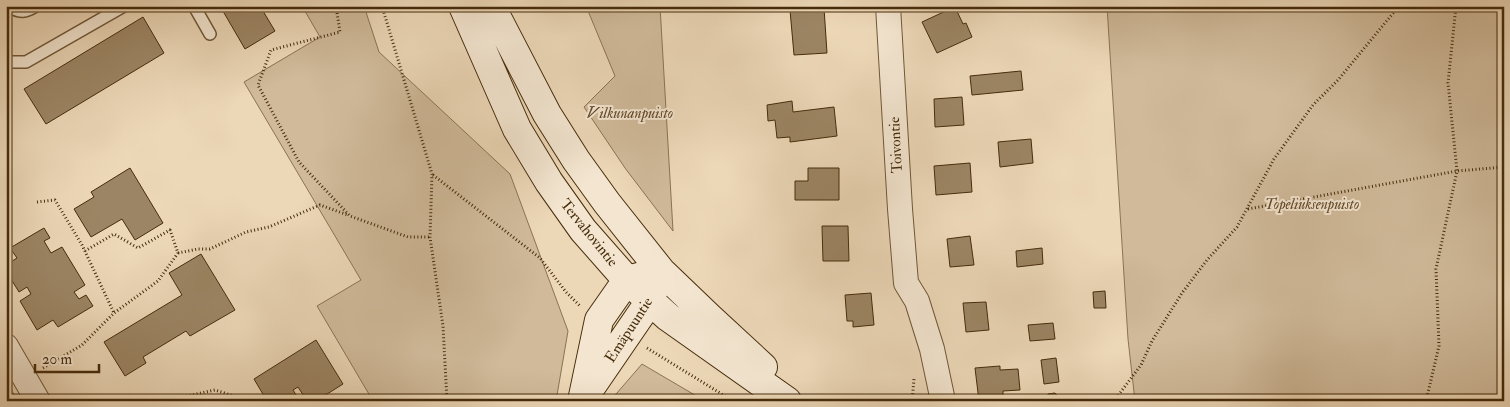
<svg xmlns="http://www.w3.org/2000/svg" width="1510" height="407" font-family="'IM FELL Double Pica',serif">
	<rect width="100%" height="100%" fill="#ecd7b7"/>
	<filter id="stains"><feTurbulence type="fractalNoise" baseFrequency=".004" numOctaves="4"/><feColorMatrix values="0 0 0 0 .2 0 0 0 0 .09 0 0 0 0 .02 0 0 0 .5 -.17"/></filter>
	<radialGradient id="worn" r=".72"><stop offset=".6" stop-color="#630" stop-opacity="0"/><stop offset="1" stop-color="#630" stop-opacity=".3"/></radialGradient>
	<path fill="#d0ba9a" stroke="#8b7352" d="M302 6H364L379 52 510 174 568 331 556 401H373L317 306 361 280 244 82 320 37Z
		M586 6H660L673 231 625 168 584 107 615 76Z
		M1107 6H1504V401H1135L1128 339Z
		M642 364 705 401H610Z
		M6 381 18 401H6Z"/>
	<path fill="#9c8564" stroke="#462c0b" d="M220 6H260L275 31 245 49Z
		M824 8 827 53 794 55 790 10Z
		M950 9V11L956 9 963 24 966 23 972 37 937 53 922 22Z
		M143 17 164 53 46 124 24 89Z
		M1021 71 1023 90 972 95 970 76Z
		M962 97 964 125 935 127 934 99Z
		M792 101 793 112 834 107 837 136 790 142V137L777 138 775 120 768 121 767 105Z
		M1031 139 1033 163 1000 167 998 142Z
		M970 163 972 192 936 195 934 166Z
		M130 168 163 223 135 240 122 219 91 237 74 209 94 197 91 192Z
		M808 168H839V200H795V181H808Z
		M822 226H848L849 261H823Z
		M44 228 50 238 44 241 51 253 62 247 85 285 74 292 79 299 86 295 93 306 58 327 53 320 37 330 20 301 31 294 27 287 19 292 6 271V265L17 258 10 248Z
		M970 236 974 265 950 267 947 239Z
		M1042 248 1043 264 1017 267 1016 251Z
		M201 254 235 310 190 336 186 331 143 357 146 363 125 376 104 342 182 295 169 273Z
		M1105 291 1106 308H1094L1093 292Z
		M871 293 874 325 853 327V321H847L845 295Z
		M986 302 989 330 966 332 963 303Z
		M1053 323 1055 339 1030 341 1028 325Z
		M316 340 343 384 316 401H307L298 387 293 390 298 398 293 401H267L254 379Z
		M1056 358 1059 382 1044 384 1041 360Z
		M1000 366V370L1018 369 1020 390 1003 391V397L1010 396V401H979L975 368Z
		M1055 393 1060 399 1059 401H1047L1048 394Z"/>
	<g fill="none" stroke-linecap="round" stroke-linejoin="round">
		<defs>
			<path id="lane" d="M10 6C19 14 26 12 36 6
				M194 6 210 34
				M6 62H26L124 6"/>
			<path id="street" d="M888 6 900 209 906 283 917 301 932 349 943 401
				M6 346 38 401"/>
			<path id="secondary" d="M463 6 517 129 549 182 583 230 627 280 668 317 787 401
				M491 6 547 114 576 160 607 203 661 271 709 317 763 367
				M589 390 650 301 656 283
				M582 401 599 320 627 280 646 275"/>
		</defs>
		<use href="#lane" stroke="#705736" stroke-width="14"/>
		<use href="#street" stroke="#705736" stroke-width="26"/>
		<use href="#secondary" stroke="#462c0b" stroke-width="30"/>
		<path stroke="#462c0b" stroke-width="3" stroke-dasharray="1 2.5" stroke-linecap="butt" d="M336 6 340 32 271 50 258 85 299 162 350 216 408 237H430
			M382 6 432 174 430 237 443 326 447 401
			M433 175 540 258 566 292 580 306
			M37 202 55 200 82 245 114 313
			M1248 209 1457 171 1504 167
			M178 253 198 249H210L246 232 269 227 320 205 348 215
			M647 348 733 401
			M43 368 82 345 114 313 158 281 178 253 170 230 138 248 114 234 85 251
			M177 401 187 396 215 390 240 398 242 401
			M912 401 914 379
			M1114 401 1141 365 1152 341 1182 293 1207 260 1237 227 1274 159 1313 105 1338 80 1399 6
			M1426 401 1439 346 1436 269 1457 171 1448 83 1456 6"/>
		<use href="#lane" stroke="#f3e5d0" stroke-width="11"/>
		<use href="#street" stroke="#f3e5d0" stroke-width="24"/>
		<use href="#secondary" stroke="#f3e5d0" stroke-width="28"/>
	</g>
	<g text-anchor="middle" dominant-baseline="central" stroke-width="4" stroke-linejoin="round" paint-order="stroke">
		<g font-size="15" font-style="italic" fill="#624828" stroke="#f3e5d0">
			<text x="630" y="113">Vilkunanpuisto</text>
			<text x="1312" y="204">Topeliuksenpuisto</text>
		</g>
		<g font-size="15" fill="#462c0b" stroke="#f3e5d0">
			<text transform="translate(896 145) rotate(-93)">Toivontie</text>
			<text transform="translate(589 233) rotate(51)">Tervahovintie</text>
			<text transform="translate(629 330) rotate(-57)">Emäpuuntie</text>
		</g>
	</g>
	<rect width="1510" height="407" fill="none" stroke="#ecd7b7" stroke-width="25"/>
	<rect x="8" y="8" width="1495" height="392" fill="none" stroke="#462c0b" stroke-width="2.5"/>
	<rect x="12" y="12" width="1485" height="382" fill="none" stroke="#462c0b"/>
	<path d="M35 364v8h64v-8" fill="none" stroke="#462c0b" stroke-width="2.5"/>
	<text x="42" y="364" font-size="15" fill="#462c0b" stroke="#f3e5d0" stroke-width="4" paint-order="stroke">20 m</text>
	<rect width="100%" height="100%" filter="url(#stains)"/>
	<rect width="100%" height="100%" fill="url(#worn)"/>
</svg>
